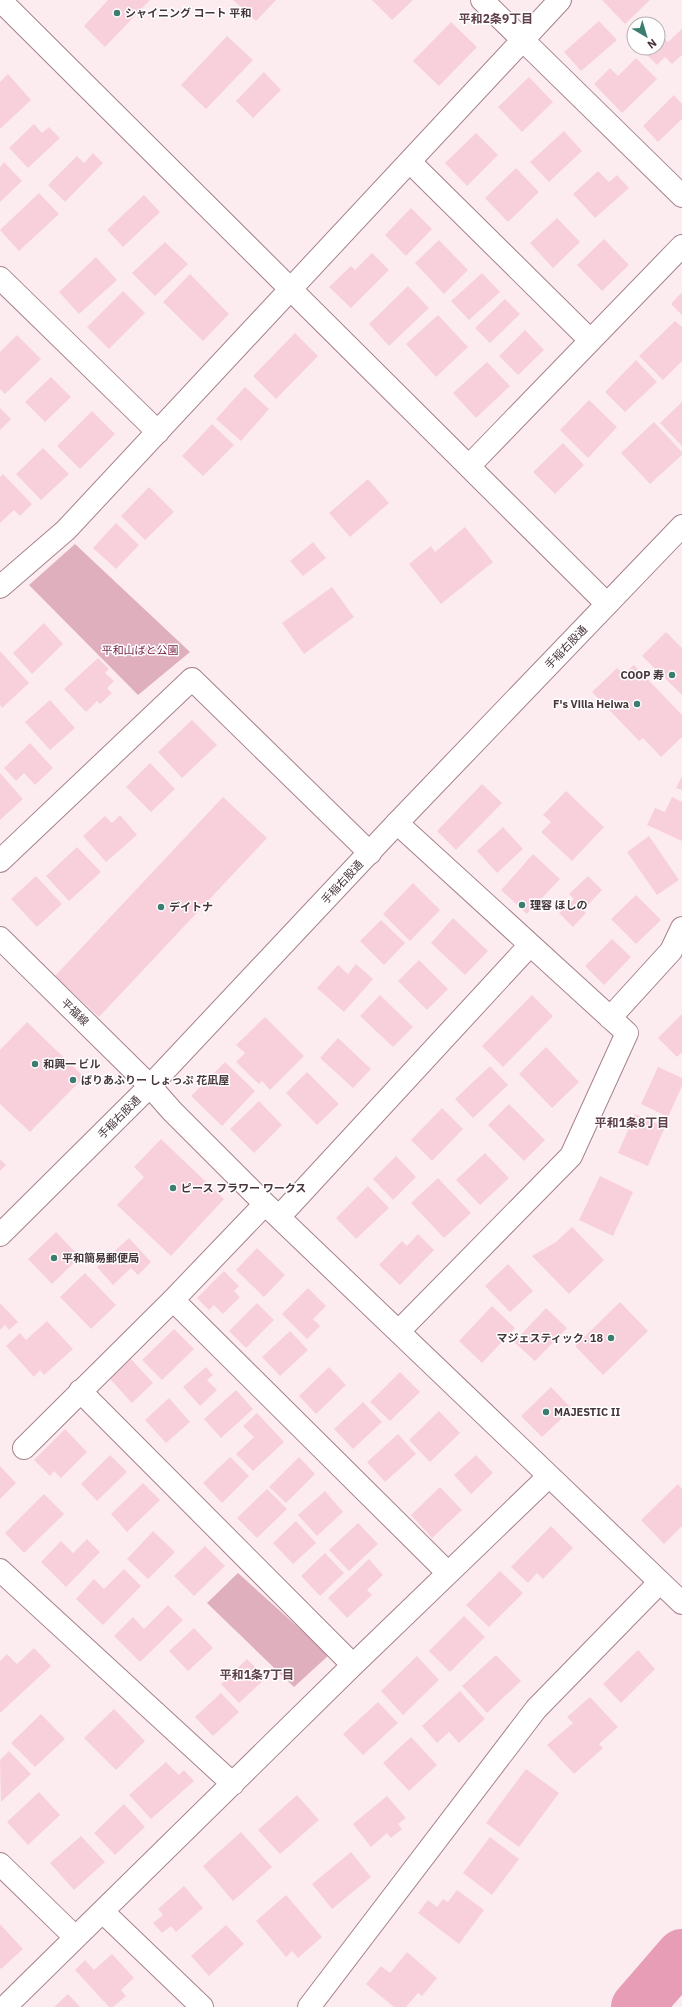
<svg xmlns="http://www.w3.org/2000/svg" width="682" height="2007" font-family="'IBM Plex Sans','Noto Sans JP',sans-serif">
	<rect width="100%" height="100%" fill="#fcecf0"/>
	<path fill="#dfafbe" d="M75 544 190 652 138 695 29 585Z
		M238 1573 329 1655 294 1687 207 1603Z"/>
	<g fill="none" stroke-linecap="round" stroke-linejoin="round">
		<path stroke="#e69db5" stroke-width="52" d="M637 2007 682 1955"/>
	</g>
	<path fill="#f8d0dc" d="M108 0H150L105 47 84 26Z
		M233 0H276L256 21Z
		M372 0H413L392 20Z
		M602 0H650L625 24Z
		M599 21 617 40 581 71 564 52Z
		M451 22 477 47 439 86 413 61Z
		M682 29V55L672 64 665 57 657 65 640 48H658V31L668 42Z
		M227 36 253 60 206 109 181 85Z
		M636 58 657 79 622 113 594 84 610 68 618 76Z
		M264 72 281 90 253 118 236 101Z
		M8 74 31 100 0 129V82Z
		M529 77 553 102 522 132 498 107Z
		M674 95 682 104V119L658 142 643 126Z
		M34 124 42 133 49 127 60 138 28 168 9 148Z
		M564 131 582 151 549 182 530 162Z
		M476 133 498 155 467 186 445 163Z
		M93 153 103 163 65 202 48 185 77 156 84 163Z
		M4 162 22 181 0 202V167Z
		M516 168 539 192 508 222 485 198Z
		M598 171 609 182 617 175 629 188 595 218 573 194Z
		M39 193 59 214 19 251 0 230Z
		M144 195 160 212 123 247 107 230Z
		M411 208 432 229 406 256 385 235Z
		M557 218 580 242 553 268 530 243Z
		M604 239 629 265 602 291 577 265Z
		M439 240 468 270 444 294 415 263Z
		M165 242 188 264 155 296 132 273Z
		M372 253 389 270 351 308 329 287 351 266 355 270Z
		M96 257 117 280 79 314 59 292Z
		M482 273 500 292 469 320 451 301Z
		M190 274 229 314 203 341 163 302Z
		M408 286 429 308 389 346 369 324Z
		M123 291 145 313 109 349 87 327Z
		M681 293 682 294V315L671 304Z
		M505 299 520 314 490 343 475 328Z
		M438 315 468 347 436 377 406 344Z
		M675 321 682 327V361L663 380 639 356Z
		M525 330 544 350 518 375 499 356Z
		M295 333 318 356 276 399 253 376Z
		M17 335 41 359 5 394 0 389V352Z
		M636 360 657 382 625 412 605 392Z
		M487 362 510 386 476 418 453 393Z
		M51 377 71 397 45 422 25 402Z
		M245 387 269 409 241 441 216 419Z
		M589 400 617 427 588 458 560 430Z
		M682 402V446L660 423Z
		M0 408 11 419 0 430Z
		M92 411 115 434 80 469 57 446Z
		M654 422 682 452V455L650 484 621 453Z
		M212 424 234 445 203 476 182 456Z
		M563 443 584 465 555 494 533 472Z
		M43 448 69 474 41 500 16 474Z
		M3 474 32 504 20 516 14 510 0 523V477Z
		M368 479 389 503 350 537 329 513Z
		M149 487 174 512 145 540 121 516Z
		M116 523 139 545 116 569 93 548Z
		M465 527 493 562 441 604 409 564 431 546 435 552Z
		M313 542 326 558 303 576 290 561Z
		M332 587 354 617 304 654 282 623Z
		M44 623 63 644 32 674 13 653Z
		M666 632 682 648V695L642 656Z
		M0 651 29 683 2 708 0 705Z
		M98 658 109 669 105 673 114 681 107 688 112 693 100 704 97 701 86 712 64 689Z
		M634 665 682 715V737L661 757 643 738 639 741 592 692 617 668 624 674Z
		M50 700 75 728 50 750 25 722Z
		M192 720 217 745 182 778 158 752Z
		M30 743 53 768 35 785 24 773 16 781 4 768Z
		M150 763 175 789 151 812 126 787Z
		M0 773 23 799 0 820Z
		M682 776V790L676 788Z
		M482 784 502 803 456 850 437 831Z
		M566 791 604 827 572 861 541 832 551 822 543 815Z
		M223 797 267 838 99 1017 55 976Z
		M672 797 682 802V841L647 825 655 808 665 812Z
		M120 815 137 835 106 862 83 836 105 816 112 823Z
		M503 827 523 849 497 873 477 851Z
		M649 836 679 880 657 895 627 852Z
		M77 847 101 872 69 901 46 876Z
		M533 854 560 879 527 914 501 890Z
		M36 876 62 904 37 927 11 899Z
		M588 876 602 890 583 910 586 913 573 927 559 913 574 899 569 894Z
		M413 883 440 910 410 941 383 914Z
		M636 895 661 920 636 944 611 919Z
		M453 918 488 951 465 975 431 943Z
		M381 920 405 943 384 965 360 941Z
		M612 939 631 957 604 985 585 966Z
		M419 960 448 989 427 1010 398 981Z
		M356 964 373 979 344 1012 317 988 338 965 348 974Z
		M380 995 413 1027 393 1047 360 1016Z
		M532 995 553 1016 503 1067 482 1046Z
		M682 1014V1052L677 1057 658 1038Z
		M265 1017 304 1056 270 1090 262 1081 259 1084 236 1062 245 1053 236 1045Z
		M27 1022 84 1077 30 1132 0 1104V1050Z
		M338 1038 371 1069 353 1088 320 1058Z
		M546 1047 579 1082 552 1108 519 1074Z
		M225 1062 255 1091 222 1126 191 1096Z
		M490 1066 508 1085 473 1118 455 1099Z
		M658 1067 682 1078V1086L668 1117 641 1104Z
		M307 1072 339 1104 317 1125 286 1093Z
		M259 1101 282 1125 254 1153 230 1129Z
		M509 1104 545 1140 524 1161 488 1125Z
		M442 1108 463 1129 432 1161 411 1140Z
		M635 1114 665 1127 648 1166 618 1153Z
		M161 1139 224 1199 171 1256 117 1205 144 1177 134 1167Z
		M485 1153 509 1178 480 1205 456 1180Z
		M396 1156 416 1177 393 1200 373 1179Z
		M0 1159 6 1165 0 1171Z
		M600 1176 633 1192 613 1236 579 1220Z
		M438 1178 471 1213 444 1238 411 1203Z
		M368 1186 389 1208 356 1239 336 1218Z
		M572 1227 604 1260 569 1294 532 1256 556 1242Z
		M56 1232 80 1257 52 1284 28 1259Z
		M418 1234 434 1250 400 1285 379 1265 402 1241 407 1246Z
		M129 1238 151 1262 138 1275 131 1268 113 1285 97 1267Z
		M257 1248 285 1275 264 1297 236 1270Z
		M508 1264 533 1291 510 1312 485 1286Z
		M224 1271 239 1286 234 1291 240 1297 223 1314 214 1305 209 1310 197 1298Z
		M85 1273 116 1305 91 1329 60 1297Z
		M308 1288 326 1306 313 1319 320 1326 307 1339 282 1314Z
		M620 1302 648 1331 603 1375 575 1346Z
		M0 1303 18 1322 9 1330 5 1325 0 1330Z
		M257 1303 274 1320 246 1348 229 1331Z
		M492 1306 515 1328 482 1363 459 1341Z
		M546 1308 567 1328 535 1361 514 1342Z
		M47 1321 73 1349 44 1375 40 1370 34 1377 6 1346 20 1333 26 1340Z
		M174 1329 194 1349 162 1380 142 1360Z
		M290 1331 308 1350 280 1376 262 1357Z
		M131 1359 153 1383 132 1403 110 1379Z
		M206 1367 213 1375 207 1380 217 1390 200 1406 183 1387Z
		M329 1367 346 1385 316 1414 299 1396Z
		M400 1372 420 1392 390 1421 370 1402Z
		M551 1387 572 1409 542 1437 521 1416Z
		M236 1390 253 1409 221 1438 204 1419Z
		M169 1398 190 1422 166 1443 145 1420Z
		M363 1402 382 1422 353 1449 334 1429Z
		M439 1411 460 1433 430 1462 409 1440Z
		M257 1413 284 1442 253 1471 236 1454 254 1437 243 1426Z
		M65 1429 87 1452 61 1478 54 1471 50 1476 34 1460Z
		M398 1434 416 1454 385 1482 367 1462Z
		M110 1455 127 1472 97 1501 81 1484Z
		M476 1455 493 1473 471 1494 454 1475Z
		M230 1457 249 1476 222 1503 203 1483Z
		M299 1457 315 1474 286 1503 269 1487Z
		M0 1466 16 1483 0 1499Z
		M143 1483 160 1500 127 1532 111 1514Z
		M678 1484 682 1489V1526L664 1544 641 1520Z
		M440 1487 462 1510 432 1538 411 1515Z
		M267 1489 287 1509 257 1538 237 1518Z
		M325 1491 343 1512 317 1536 298 1515Z
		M44 1494 64 1514 24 1553 5 1533Z
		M296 1521 316 1543 293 1564 273 1543Z
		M358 1523 378 1544 349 1571 329 1550Z
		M551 1526 573 1548 543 1579 537 1573 528 1583 511 1567Z
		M153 1531 175 1552 148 1579 127 1559Z
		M87 1539 100 1552 66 1587 41 1562 61 1541 73 1553Z
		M205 1546 225 1566 194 1596 174 1576Z
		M325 1553 344 1573 320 1596 301 1576Z
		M369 1559 383 1575 367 1590 372 1595 347 1618 328 1598Z
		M124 1569 141 1586 103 1625 76 1599 94 1579 104 1589Z
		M500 1571 523 1593 489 1627 466 1605Z
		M168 1605 183 1620 140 1662 114 1636 133 1617 144 1629Z
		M464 1616 485 1637 450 1672 429 1651Z
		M194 1628 213 1648 188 1671 169 1651Z
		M34 1648 51 1666 0 1713V1661L7 1654 17 1664Z
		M638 1650 655 1669 621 1703 603 1684Z
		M496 1655 521 1681 487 1713 462 1686Z
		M417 1656 439 1680 403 1715 381 1691Z
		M247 1659 266 1678 239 1703 221 1684Z
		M460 1691 485 1719 459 1743 449 1732 437 1743 422 1726Z
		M221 1693 239 1712 213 1736 195 1717Z
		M590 1697 618 1727 599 1744 603 1748 574 1774 547 1745 573 1723 567 1717Z
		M378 1702 398 1723 363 1755 343 1734Z
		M114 1709 145 1741 116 1770 84 1738Z
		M41 1714 65 1739 35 1767 11 1743Z
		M411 1737 437 1765 409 1791 383 1763Z
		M9 1751 31 1774 1 1802 0 1760Z
		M166 1762 179 1775 184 1770 194 1781 151 1819 129 1795Z
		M526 1769 559 1793 519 1847 486 1823Z
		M39 1792 60 1815 28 1845 7 1822Z
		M297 1795 319 1820 280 1854 258 1830Z
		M387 1796 406 1818 398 1824 402 1829 391 1838 387 1833 371 1847 353 1824Z
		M124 1804 145 1827 115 1855 94 1833Z
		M241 1832 272 1867 233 1901 203 1866Z
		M81 1836 105 1862 74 1890 50 1863Z
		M490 1837 519 1859 492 1895 463 1873Z
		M351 1852 371 1877 332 1909 312 1884Z
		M184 1886 203 1908 176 1932 171 1926 162 1933 153 1923 163 1915 158 1909Z
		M457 1890 484 1910 459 1944 418 1913 428 1900 437 1907 443 1899 448 1902Z
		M286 1895 322 1937 298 1958 292 1951 286 1957 256 1921Z
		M0 1924 23 1949 1 1969 0 1968Z
		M226 1925 244 1944 209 1976 191 1956Z
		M407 1952 437 1978 422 1996 418 1993 406 2007H394L366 1984 381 1966 390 1973Z
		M112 1954 134 1978 121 1990 126 1996 113 2007H109L75 1970 85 1960 94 1970Z
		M68 1994 80 2007H54Z"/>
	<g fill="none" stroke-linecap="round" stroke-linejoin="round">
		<defs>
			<path id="street" d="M0 0 607 604
				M482 0 682 196
				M410 162 590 340
				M0 278 158 432
				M470 465 682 246
				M0 587 66 530 560 0
				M397 823 627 1033 571 1156 399 1331
				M0 861 192 679 370 853
				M610 1018 671 951 682 928
				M150 1086 172 1111 265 1204 682 1603
				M279 1217 530 945
				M173 1300 448 1573
				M80 1391 353 1665
				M24 1448 173 1300 265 1204
				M0 1570 233 1784
				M0 1864 75 1937
				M103 1912 202 2007
				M5 2007 353 1665 549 1476
				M309 2007 536 1709 660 1582"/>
			<path id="secondary" d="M0 938 150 1086
				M0 1235 150 1086 397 823 682 526"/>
		</defs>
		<use href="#street" stroke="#a7828d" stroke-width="24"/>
		<use href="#secondary" stroke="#a7828d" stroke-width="24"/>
		<use href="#street" stroke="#fff" stroke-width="22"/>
		<use href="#secondary" stroke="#fff" stroke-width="22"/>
	</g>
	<g fill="#3b7e70" stroke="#fff" stroke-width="1.5">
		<circle cx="117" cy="13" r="4"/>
		<circle cx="672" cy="675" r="4"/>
		<circle cx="637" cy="704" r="4"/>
		<circle cx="522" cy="905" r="4"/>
		<circle cx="161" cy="907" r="4"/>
		<circle cx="35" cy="1064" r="4"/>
		<circle cx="73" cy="1080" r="4"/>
		<circle cx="173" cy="1188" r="4"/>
		<circle cx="54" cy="1258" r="4"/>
		<circle cx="611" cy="1338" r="4"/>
		<circle cx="546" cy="1412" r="4"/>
	</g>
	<g text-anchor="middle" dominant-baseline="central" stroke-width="3" stroke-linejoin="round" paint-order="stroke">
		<g font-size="11" font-weight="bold" fill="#46363b" stroke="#fff" text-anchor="start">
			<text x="125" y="13">シャイニング コート 平和</text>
			<text x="664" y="675" text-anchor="end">COOP 寿</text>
			<text x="629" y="704" text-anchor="end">F's Villa Heiwa</text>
			<text x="530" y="905">理容 ほしの</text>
			<text x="169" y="907">デイトナ</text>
			<text x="43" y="1064">和興一 ビル</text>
			<text x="81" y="1080">ばりあふりー しょっぷ 花凪屋</text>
			<text x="181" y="1188">ピース フラワー ワークス</text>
			<text x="62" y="1258">平和簡易郵便局</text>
			<text x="603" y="1338" text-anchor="end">マジェスティック. 18</text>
			<text x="554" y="1412">MAJESTIC II</text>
		</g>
		<g font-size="11" fill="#46363b" stroke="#fff">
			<text transform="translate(566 647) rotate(-46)">手稲右股通</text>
			<text transform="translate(342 882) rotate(-47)">手稲右股通</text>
			<text transform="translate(75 1012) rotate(44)">平福線</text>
			<text transform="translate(119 1117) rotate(-45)">手稲右股通</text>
		</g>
		<g font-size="11" fill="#741f44" stroke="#fff">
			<text x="140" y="650">平和山ばと公園</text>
		</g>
		<g font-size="12" font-weight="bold" fill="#60404b" stroke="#fff">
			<text x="496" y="18">平和2条9丁目</text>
			<text x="632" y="1122">平和1条8丁目</text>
			<text x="257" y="1674">平和1条7丁目</text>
		</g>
	</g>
	<g transform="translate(646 36) rotate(142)"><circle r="19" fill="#ffffff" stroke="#b5afb1"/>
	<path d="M0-3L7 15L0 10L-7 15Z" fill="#3b7e70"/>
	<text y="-6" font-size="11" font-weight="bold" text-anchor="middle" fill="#46363b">N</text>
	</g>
</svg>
